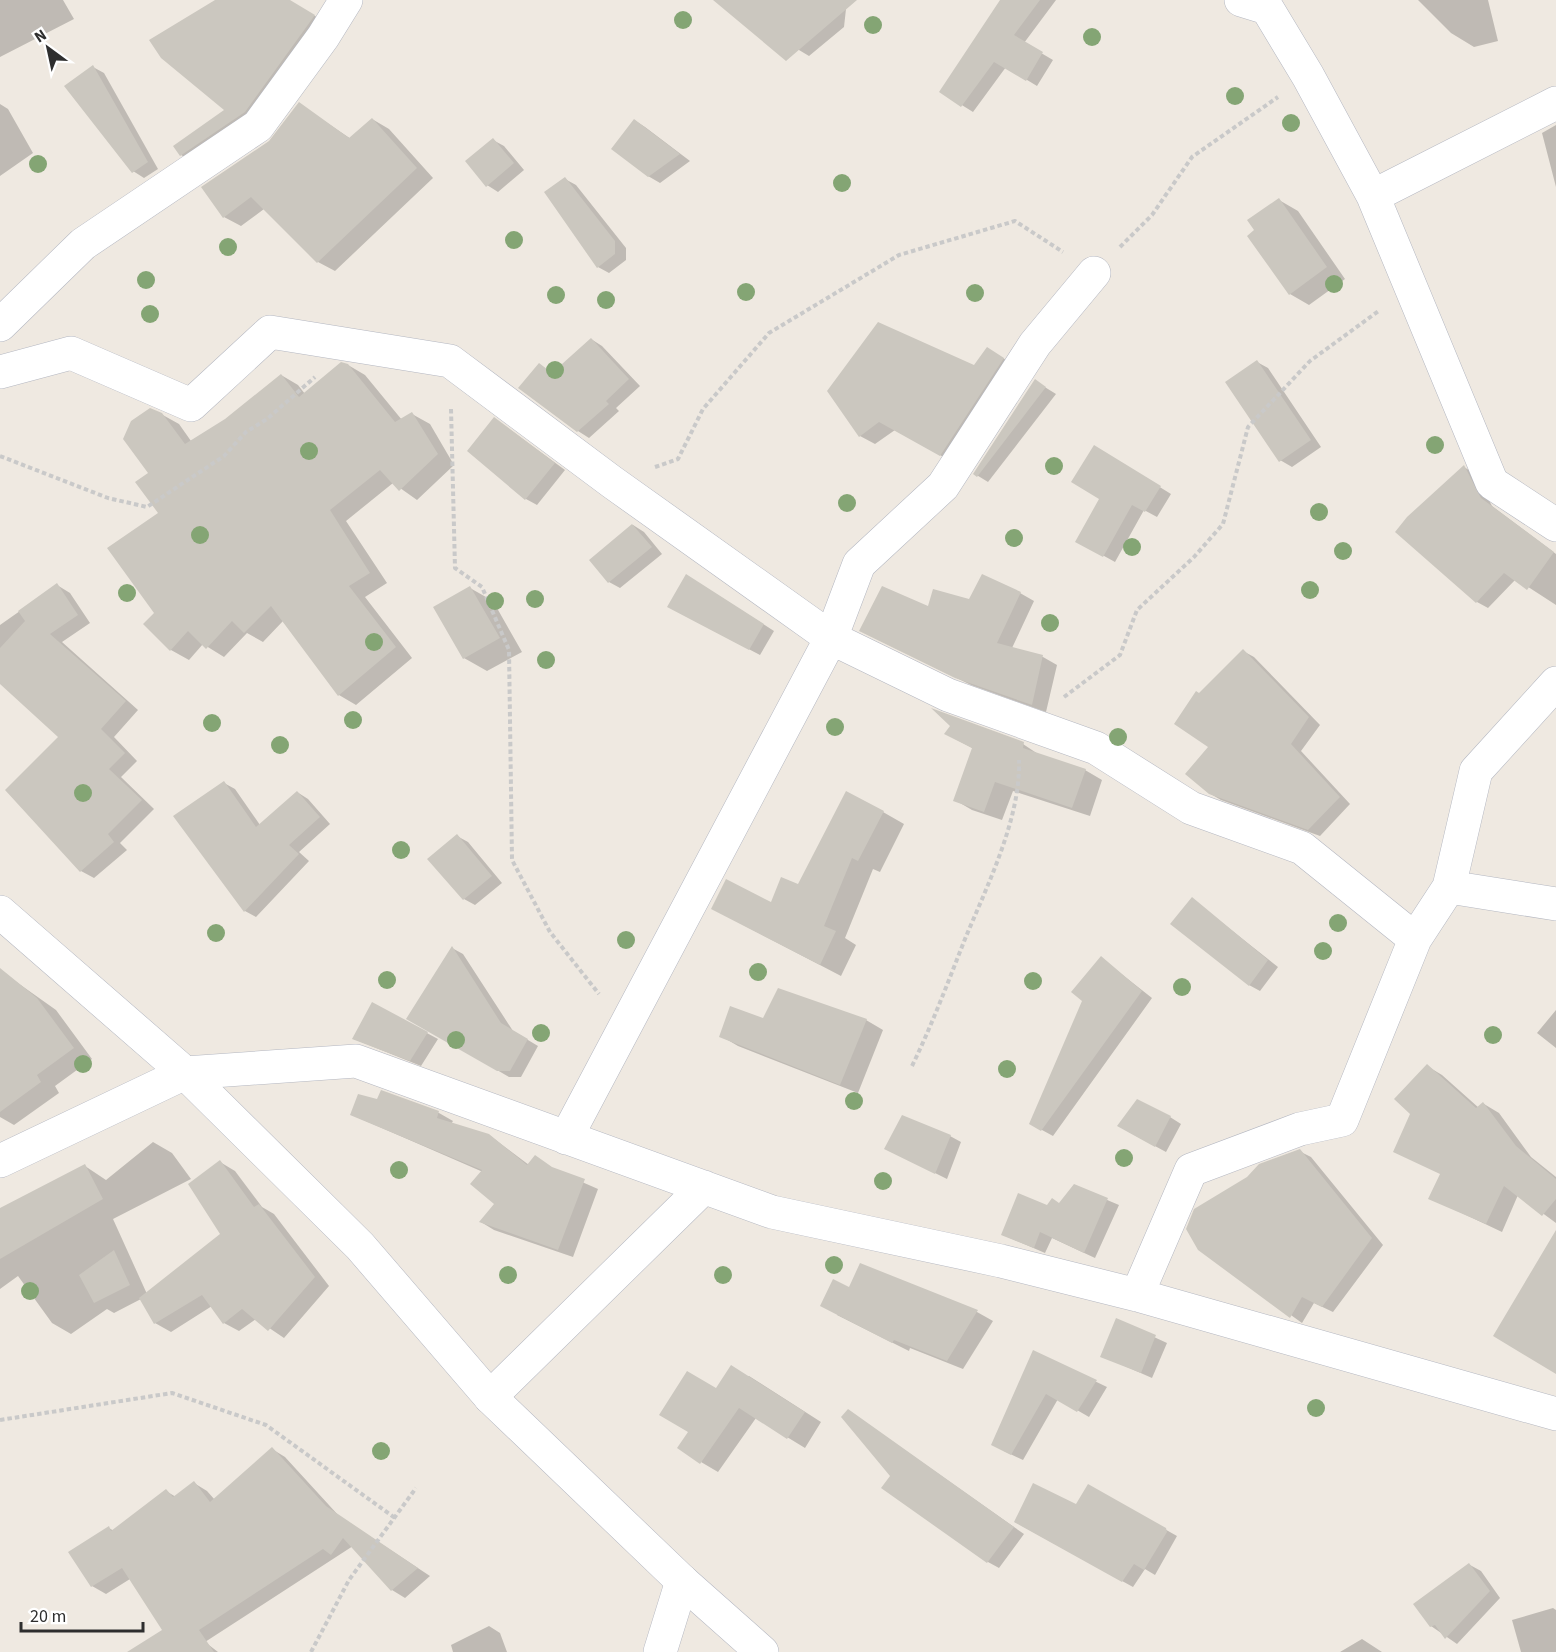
<svg xmlns="http://www.w3.org/2000/svg" width="1556" height="1652" font-family="'Source Sans 3',sans-serif">
	<rect width="100%" height="100%" fill="#efe9e1"/>
	<path fill="#0003" d="M0 0H63L74 19 0 57Z
		M232 0H288L325 22 256 118 192 161 181 155 227 110Z
		M803 0H847L844 27 809 56 799 50Z
		M1002 0H1056L1024 43 1053 60 1037 86 1006 67 973 112 941 92Z
		M1418 0H1488L1498 41 1474 47 1451 33Z
		M93 67 104 73 158 169 144 178 133 171Z
		M0 104 8 109 33 153 0 176Z
		M299 104 351 139 372 119 389 129 433 178 335 271 318 262 264 209 241 226 224 217 270 142Z
		M634 120 645 127 690 161 660 183 648 176Z
		M1556 125V187L1542 133Z
		M493 140 504 146 524 170 498 192 487 185Z
		M565 179 576 185 626 248V260L609 273 598 267Z
		M1279 200 1298 211 1345 279 1309 305 1290 294 1249 237Z
		M591 339 602 346 640 386 616 408 619 411 589 438 578 431 550 371 553 374Z
		M1003 358 1018 368 956 464 895 430 875 444 860 436 829 391 975 367Z
		M1257 362 1268 368 1321 447 1292 467 1280 460Z
		M348 365 365 375 402 420 412 414 430 424 454 465 417 500 393 483 346 521 387 583 365 597 412 658 356 705 339 695 283 621 263 642 247 633 224 657 203 644 189 660 171 650 145 624 156 613 160 513 150 473 161 414 179 424 191 441 226 420 281 375 298 385 305 394Z
		M1035 381 1056 394 988 482 975 474Z
		M505 426 565 470 537 505 526 499Z
		M1095 447 1171 494 1157 517 1144 510 1115 562 1077 541 1101 499Z
		M1464 467 1475 474 1492 506 1556 554V605L1516 579 1488 608 1477 602Z
		M633 525 644 532 662 554 620 588 609 582 591 560Z
		M697 582 774 631 760 655 680 613Z
		M57 585 70 593 90 623 62 642 138 710 114 737 137 761 121 777 154 809 120 843 127 850 94 878 81 871 60 737 0 673V625Z
		M470 588 493 601 522 652 487 671 464 658Z
		M1020 593 1034 601 1012 648 1043 657 1057 665 1046 712 971 685 875 638 970 601Z
		M1243 651 1254 657 1320 725 1301 751 1350 804 1320 836 1221 800 1209 793 1210 747 1199 695Z
		M946 734 1023 744 1041 756 1085 770 1102 780 1090 816 1013 791 1002 820 972 810 955 800 974 749Z
		M224 783 235 789 260 825 297 792 308 799 330 824 299 852 309 861 256 917 245 911Z
		M883 812 904 824 880 872 873 869 845 938 856 945 841 976 734 920 771 904 799 886Z
		M457 836 468 842 502 883 475 905 464 899Z
		M1192 899 1278 967 1260 991 1249 985Z
		M452 948 463 954 513 1031 538 1046 521 1077H509L408 1018Z
		M1101 958 1152 998 1053 1136 1031 1124Z
		M8 976 56 1010 92 1059 55 1086 59 1093 14 1125 0 1117V986Z
		M373 1004 438 1039 421 1066 354 1039Z
		M1556 1010V1048L1537 1033Z
		M764 1020H866L883 1030 858 1093 738 1046 721 1036Z
		M1427 1066 1442 1075 1479 1108 1484 1104 1499 1113 1531 1157 1556 1177V1223L1518 1195 1502 1232 1430 1198 1442 1175 1412 1114Z
		M382 1092 439 1113 453 1121 451 1124 489 1135 529 1165 535 1157 557 1171 598 1189 573 1257 494 1230 481 1222 496 1204 483 1172 352 1115 378 1101Z
		M1170 1117 1181 1124 1166 1152 1129 1132Z
		M950 1136 961 1142 947 1179 897 1154Z
		M153 1142 172 1153 191 1179 113 1219 147 1294 222 1235 220 1162 235 1171 262 1207 274 1214 329 1286 284 1338 256 1319 239 1331 224 1323 212 1306 171 1332 155 1323 141 1299 114 1313 107 1309 71 1334 52 1323 18 1276 0 1289V1210L85 1166 106 1180Z
		M1299 1151 1311 1157 1383 1245 1333 1312 1314 1303 1302 1323 1199 1249Z
		M1074 1186 1119 1205 1095 1258 1052 1238 1045 1253 1003 1235 1048 1207 1060 1204Z
		M861 1265 977 1312 993 1321 963 1369 910 1348 909 1351 837 1315Z
		M1117 1320 1167 1343 1152 1378 1102 1356Z
		M1034 1352 1107 1387 1089 1417 1058 1399 1023 1460 1004 1451Z
		M749 1376 821 1422 805 1448 756 1418 718 1472 701 1462 717 1390Z
		M859 1418 1024 1534 999 1568 988 1562 892 1476Z
		M272 1449 285 1457 339 1516 430 1576 405 1598 392 1590 353 1546 205 1642 218 1652H159L164 1631 130 1579 106 1594 92 1586 70 1553 109 1528 114 1531 166 1491 176 1497 194 1483 207 1491 215 1500Z
		M1088 1486 1177 1536 1155 1575 1145 1569 1133 1587 1015 1522 1077 1506Z
		M1470 1565 1481 1571 1500 1598 1457 1644 1431 1626Z
		M1553 1608 1556 1610V1652H1521L1512 1620Z
		M489 1626 500 1633 507 1652H453L451 1645Z
		M1362 1639 1382 1652H1340Z"/>
	<path fill="#cbc7bf" d="M215 0H290L315 15 245 112 180 156 173 146 224 110 161 58 149 40Z
		M713 0H857L786 61Z
		M1000 0H1040L1014 35 1043 52 1026 81 994 62 961 107 939 92Z
		M93 65 148 162 132 173 64 86Z
		M299 102 349 138 372 118 417 168 317 263 251 197 223 218 201 187 269 141Z
		M634 119 680 154 648 177 611 149Z
		M493 138 514 163 486 187 465 161Z
		M565 177 615 241V254L597 268 544 192Z
		M1279 198 1327 267 1289 295 1247 236 1254 230 1247 220Z
		M878 322 974 365 987 347 1004 358 940 456 879 422 859 437 827 391Z
		M591 338 629 379 606 401 609 404 577 432 518 388 539 363 552 373Z
		M1257 360 1311 440 1279 462 1225 382Z
		M341 362 348 364 395 422 412 412 438 454 399 491 380 470 330 510 370 573 349 586 396 647 338 696 271 606 244 633 232 621 206 649 188 631 170 651 143 624 154 613 107 548 158 513 135 482 148 473 123 439 131 421 150 408 162 413 185 444 225 419 281 374 299 397Z
		M1035 379 1046 387 977 477 973 474Z
		M494 417 555 463 525 500 467 451Z
		M1094 445 1161 486 1145 512 1132 505 1103 557 1075 542 1099 499 1071 482Z
		M1464 465 1481 498 1554 552 1527 590 1504 573 1476 603 1395 532 1407 517Z
		M632 524 652 547 608 583 589 560Z
		M686 574 764 624 749 650 667 607Z
		M982 574 1021 592 997 643 1043 655 1032 705 955 678 859 631 882 586 928 606 933 589 969 599Z
		M57 583 78 615 50 634 126 701 101 729 125 753 109 769 142 800 108 834 114 842 80 872 5 790 58 737 0 684V648L25 621 18 611Z
		M470 586 500 638 463 659 433 607Z
		M1243 649 1309 717 1291 744 1340 797 1308 830 1209 794 1185 774 1208 747 1174 724 1196 691 1199 693Z
		M931 708 1024 742 1023 748 1086 769 1072 808 995 782 984 812 953 801 972 748 944 734 950 726Z
		M224 781 256 827 297 791 320 817 289 845 299 854 244 912 173 816Z
		M846 791 884 811 858 861 852 858 824 926 836 931 820 965 711 909 726 879 771 902 781 877 798 884Z
		M457 834 492 876 463 900 427 859Z
		M1192 897 1268 960 1249 986 1170 924Z
		M452 946 501 1023 528 1039 510 1071H497L406 1019Z
		M1101 956 1142 991 1041 1131 1029 1124 1082 1001 1071 992Z
		M0 968 37 998 74 1048 37 1075 41 1082 0 1112Z
		M778 988 867 1019 840 1085 719 1037 730 1006 763 1018Z
		M372 1002 428 1032 410 1061 352 1039Z
		M1427 1064 1476 1108 1483 1102 1516 1146 1556 1179V1199L1542 1216 1504 1186 1486 1224 1428 1199 1440 1174 1393 1152 1410 1114 1394 1099Z
		M381 1090 439 1111 437 1118 489 1134 527 1165 535 1155 552 1167 585 1179 558 1250 479 1222 494 1204 470 1184 482 1170 350 1115 358 1094 377 1099Z
		M1137 1099 1171 1116 1155 1147 1117 1126Z
		M902 1115 951 1135 935 1174 884 1149Z
		M1300 1149 1372 1238 1322 1307 1302 1297 1290 1318 1198 1250 1186 1229 1194 1209 1247 1177 1259 1164Z
		M220 1160 254 1207 259 1204 315 1277 268 1331 242 1309 223 1324 202 1295 154 1324 139 1298 220 1234 188 1184Z
		M85 1164 103 1199 0 1259V1208Z
		M1074 1184 1108 1198 1084 1253 1040 1232 1034 1248 1001 1235 1018 1193 1047 1205 1052 1198 1059 1203Z
		M1556 1230V1374L1493 1336Z
		M114 1250 130 1285 94 1303 79 1275Z
		M860 1263 978 1310 947 1361 894 1340 892 1343 820 1306 833 1279 849 1287Z
		M1116 1318 1156 1335 1141 1373 1100 1357Z
		M1033 1350 1097 1380 1077 1412 1046 1394 1011 1455 991 1445Z
		M731 1365 805 1412 787 1439 739 1408 700 1464 677 1448 688 1432 659 1415 687 1371 716 1388Z
		M848 1409 1014 1527 987 1563 881 1488 890 1476 841 1417Z
		M272 1447 326 1506 418 1568 391 1591 343 1538 331 1555 323 1549 199 1630 214 1652H127L162 1630 122 1568 91 1587 68 1552 109 1526 111 1531 166 1489 173 1497 194 1481 210 1502Z
		M1033 1483 1076 1504 1088 1484 1166 1528 1167 1532 1144 1570 1134 1564 1122 1582 1014 1522Z
		M1469 1563 1490 1591 1445 1639 1435 1625 1430 1627 1413 1604Z"/>
	<g fill="none" stroke-linecap="round" stroke-linejoin="round">
		<defs>
			<path id="street" d="M1241 0 1267 8 1308 76 1373 196 1492 483 1556 525
				M1373 196 1556 103
				M1094 273 1035 344 943 486 859 564 831 638 948 695 1096 748 1191 808 1302 848 1415 939
				M0 325 83 244 258 126 323 37 346 0
				M0 372 71 353 191 405 270 332 450 361 612 482 831 638 566 1138
				M1449 887 1556 904
				M0 1161 185 1073 356 1061 772 1212 1001 1261 1137 1295 1556 1414
				M1137 1295 1191 1170 1300 1129 1342 1120 1415 939 1449 887 1476 771 1556 683
				M490 1397 704 1187
				M660 1652 682 1581"/>
			<path id="secondary" d="M0 912 185 1073 360 1246 490 1397 682 1581 762 1652"/>
		</defs>
		<use href="#street" stroke="#b4b7c1" stroke-width="34"/>
		<use href="#secondary" stroke="#b4b7c1" stroke-width="34"/>
		<path stroke="#c9c9c9" stroke-width="4" stroke-dasharray="4.5 3" stroke-linecap="butt" d="M1120 247 1152 215 1192 157 1278 97
			M451 409 455 568 482 587 509 650 512 860 550 932 599 994
			M0 456 108 498 147 507 224 456 246 432 267 419 315 377
			M655 467 678 459 703 409 769 333 899 255 1015 221 1063 252
			M1064 697 1120 655 1137 610 1194 557 1223 524 1248 427 1310 361 1380 310
			M912 1066C932 1025 948 982 965 939 987 886 1021 818 1019 760
			M0 1420 172 1393 266 1425 395 1518
			M311 1652 349 1580 416 1488"/>
		<use href="#street" stroke="#fff" stroke-width="33"/>
		<use href="#secondary" stroke="#fff" stroke-width="33"/>
	</g>
	<g fill="#84a574">
		<circle cx="683" cy="20" r="9"/>
		<circle cx="873" cy="25" r="9"/>
		<circle cx="1092" cy="37" r="9"/>
		<circle cx="1235" cy="96" r="9"/>
		<circle cx="1291" cy="123" r="9"/>
		<circle cx="38" cy="164" r="9"/>
		<circle cx="842" cy="183" r="9"/>
		<circle cx="514" cy="240" r="9"/>
		<circle cx="228" cy="247" r="9"/>
		<circle cx="146" cy="280" r="9"/>
		<circle cx="1334" cy="284" r="9"/>
		<circle cx="746" cy="292" r="9"/>
		<circle cx="975" cy="293" r="9"/>
		<circle cx="556" cy="295" r="9"/>
		<circle cx="606" cy="300" r="9"/>
		<circle cx="150" cy="314" r="9"/>
		<circle cx="555" cy="370" r="9"/>
		<circle cx="1435" cy="445" r="9"/>
		<circle cx="309" cy="451" r="9"/>
		<circle cx="1054" cy="466" r="9"/>
		<circle cx="847" cy="503" r="9"/>
		<circle cx="1319" cy="512" r="9"/>
		<circle cx="200" cy="535" r="9"/>
		<circle cx="1014" cy="538" r="9"/>
		<circle cx="1132" cy="547" r="9"/>
		<circle cx="1343" cy="551" r="9"/>
		<circle cx="1310" cy="590" r="9"/>
		<circle cx="127" cy="593" r="9"/>
		<circle cx="535" cy="599" r="9"/>
		<circle cx="495" cy="601" r="9"/>
		<circle cx="1050" cy="623" r="9"/>
		<circle cx="374" cy="642" r="9"/>
		<circle cx="546" cy="660" r="9"/>
		<circle cx="353" cy="720" r="9"/>
		<circle cx="212" cy="723" r="9"/>
		<circle cx="835" cy="727" r="9"/>
		<circle cx="1118" cy="737" r="9"/>
		<circle cx="280" cy="745" r="9"/>
		<circle cx="83" cy="793" r="9"/>
		<circle cx="401" cy="850" r="9"/>
		<circle cx="1338" cy="923" r="9"/>
		<circle cx="216" cy="933" r="9"/>
		<circle cx="626" cy="940" r="9"/>
		<circle cx="1323" cy="951" r="9"/>
		<circle cx="758" cy="972" r="9"/>
		<circle cx="387" cy="980" r="9"/>
		<circle cx="1033" cy="981" r="9"/>
		<circle cx="1182" cy="987" r="9"/>
		<circle cx="541" cy="1033" r="9"/>
		<circle cx="1493" cy="1035" r="9"/>
		<circle cx="456" cy="1040" r="9"/>
		<circle cx="83" cy="1064" r="9"/>
		<circle cx="1007" cy="1069" r="9"/>
		<circle cx="854" cy="1101" r="9"/>
		<circle cx="1124" cy="1158" r="9"/>
		<circle cx="399" cy="1170" r="9"/>
		<circle cx="883" cy="1181" r="9"/>
		<circle cx="834" cy="1265" r="9"/>
		<circle cx="508" cy="1275" r="9"/>
		<circle cx="723" cy="1275" r="9"/>
		<circle cx="30" cy="1291" r="9"/>
		<circle cx="1316" cy="1408" r="9"/>
		<circle cx="381" cy="1451" r="9"/>
	</g>
	<g transform="translate(48 48) rotate(327)" stroke="#ffffff" stroke-width="4.5" paint-order="stroke">
	<path d="M0-4.5L10 22L0 15L-10 22Z" fill="#2e2e2e"/>
	<text y="-9" font-size="16" font-weight="bold" text-anchor="middle" fill="#2e2e2e">N</text>
	</g>
	<path d="M21 1622v9h122v-9" fill="none" stroke="#2e2e2e" stroke-width="3"/>
	<text x="30" y="1622" font-size="18" fill="#2e2e2e" stroke="#ffffff" stroke-width="4.5" paint-order="stroke">20 m</text>
</svg>
